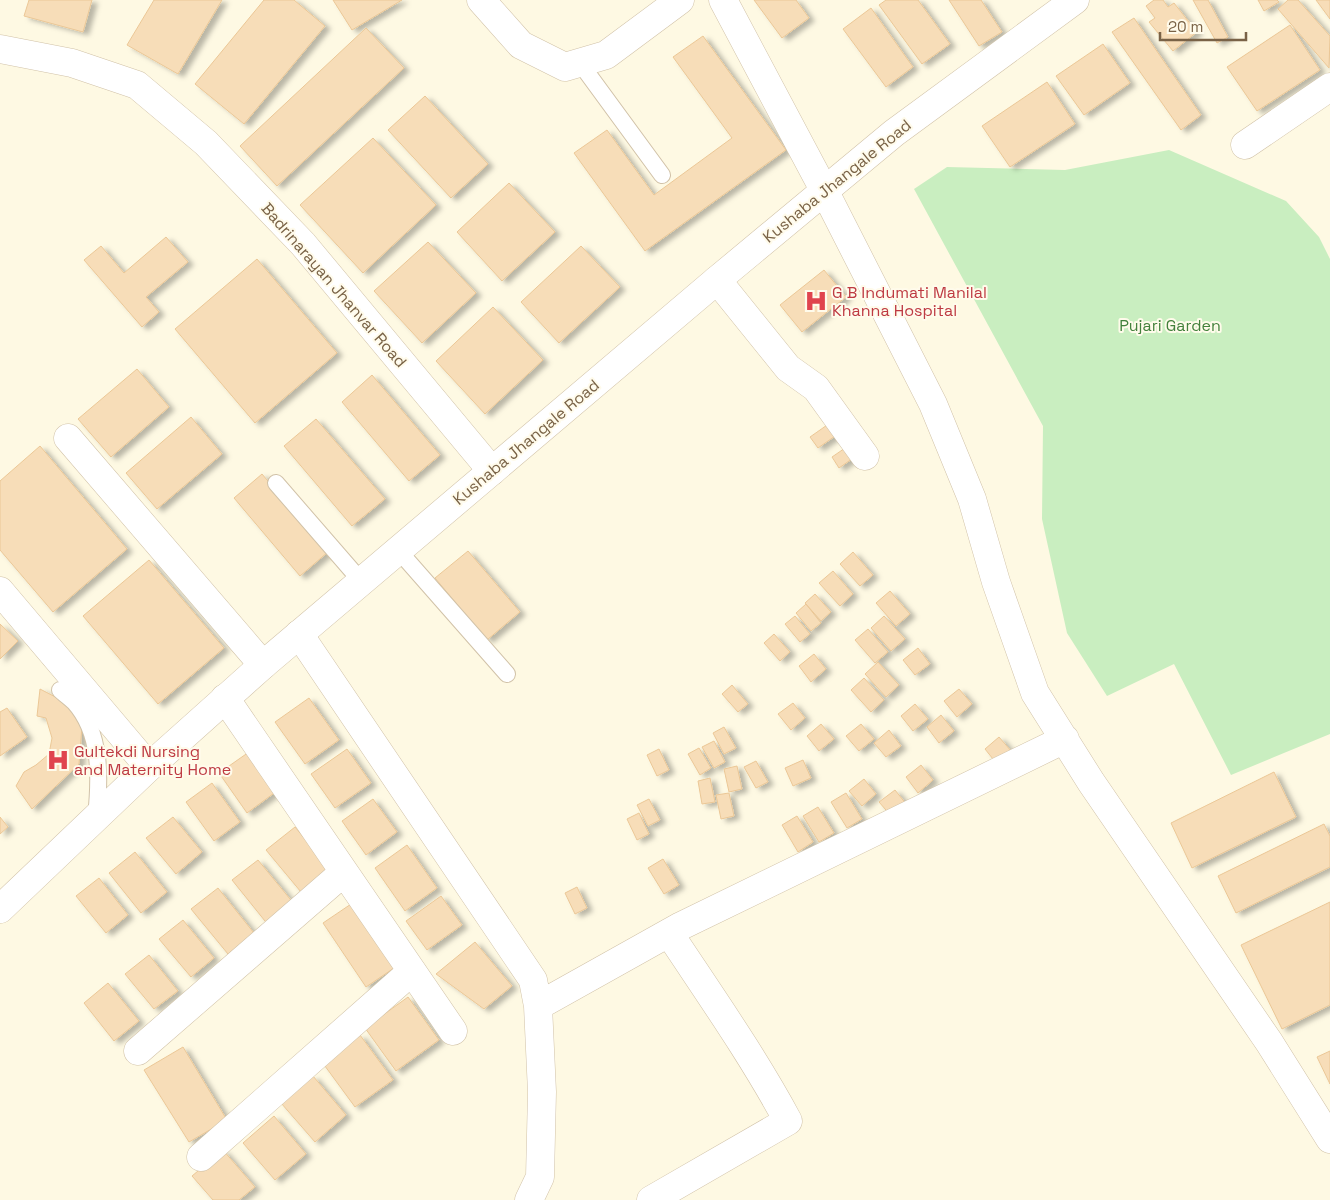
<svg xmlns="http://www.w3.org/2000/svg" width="1330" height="1200" font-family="'Space Grotesk',sans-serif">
	<defs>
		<filter id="shadow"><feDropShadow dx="5.5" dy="3" stdDeviation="2.5" flood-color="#0004"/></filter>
	</defs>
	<rect width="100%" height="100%" fill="#fef9e3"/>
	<path fill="#c9eec0" d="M1169 150 1286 201 1319 237 1330 259V734L1231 775 1174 664 1107 696 1067 633 1042 519 1043 426 914 189 947 167 1065 170Z"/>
	<path fill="#f7ddb8" stroke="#ebc796" filter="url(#shadow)" d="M29 0H92L83 32 24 16Z
		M154 0H222L178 74 127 45Z
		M264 0H294L325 26 244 124 195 84Z
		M333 0H402L352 30Z
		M754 0H796L809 18 782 38Z
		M886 0H918L950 44 922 64 879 5Z
		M949 0H981L1002 32 979 46Z
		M1154 0H1163L1168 7 1174 3 1197 32 1173 51 1149 22 1155 18 1146 6Z
		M1193 0H1208L1228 37 1217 43Z
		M1258 0H1277L1279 2 1264 11Z
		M1288 0H1298L1330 36 1329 68 1278 9Z
		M1316 0H1330V19Z
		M871 8 913 67 886 87 843 29Z
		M1134 18 1201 115 1181 130 1112 32Z
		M1290 25 1320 70 1257 111 1227 67Z
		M366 28 404 68 277 186 240 146Z
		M703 36 786 150 645 251 574 153 607 130 654 195 732 138 673 57Z
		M1103 44 1130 83 1084 115 1056 76Z
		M1047 82 1075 124 1010 167 982 126Z
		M425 96 488 164 451 198 388 130Z
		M373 138 436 205 363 273 300 205Z
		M509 183 555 232 502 281 457 232Z
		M166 237 188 262 146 297 159 312 142 327 84 260 101 246 124 273Z
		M428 242 476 293 422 343 374 291Z
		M581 246 620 287 559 343 521 302Z
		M257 259 337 353 255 423 175 329Z
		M824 270 846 297 802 332 780 305Z
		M493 307 543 360 485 414 436 361Z
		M137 369 169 407 111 457 78 419Z
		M372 375 440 455 409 481 342 402Z
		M191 417 222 454 157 509 126 473Z
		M316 419 385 499 352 526 284 446Z
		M830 423 838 434 818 448 810 437Z
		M851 444 859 454 839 468 832 457Z
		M40 446 127 549 53 612 0 550V481Z
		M262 474 328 552 300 576 234 498Z
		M468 551 520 612 487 640 435 578Z
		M853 552 873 575 860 586 840 564Z
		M149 560 224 648 158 704 83 616Z
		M833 571 853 594 840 606 819 583Z
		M890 591 910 614 896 626 876 603Z
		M815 594 831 612 821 621 805 603Z
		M806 604 821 623 811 631 796 613Z
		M795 616 810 634 800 642 785 624Z
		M884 616 905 639 891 651 871 628Z
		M0 624 18 641 0 659Z
		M868 629 888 652 875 663 855 640Z
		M774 634 790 652 780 661 764 643Z
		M918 648 930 664 915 675 903 660Z
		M814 654 826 669 811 682 799 666Z
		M878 662 899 685 886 697 865 674Z
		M864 678 884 700 871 712 851 690Z
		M732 685 748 704 738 712 722 694Z
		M40 689 67 703 82 726 79 764 32 809 16 786 24 772 36 765 49 754 52 738 46 718 37 716Z
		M959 689 972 704 957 717 944 701Z
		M309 698 339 740 305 764 275 722Z
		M793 703 805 718 791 730 778 714Z
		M915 704 928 719 913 731 901 716Z
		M7 708 27 737 0 756V712Z
		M941 715 954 731 939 743 927 727Z
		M821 724 834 739 819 751 807 736Z
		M861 724 874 739 859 751 846 736Z
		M724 727 736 748 724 754 713 733Z
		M889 730 901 746 886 757 874 743Z
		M999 737 1012 752 997 764 985 749Z
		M714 741 725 762 714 768 702 747Z
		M699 748 711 768 700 775 688 754Z
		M347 749 371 783 335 808 311 774Z
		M659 749 669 770 657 776 647 755Z
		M249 752 277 791 247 813 219 773Z
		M803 760 811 778 793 786 785 768Z
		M756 761 768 782 756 788 744 767Z
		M921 765 933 780 918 793 906 777Z
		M737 766 742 789 729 792 724 769Z
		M1274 772 1296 817 1192 868 1171 823Z
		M710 778 715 802 702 804 698 781Z
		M864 779 876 794 862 806 849 791Z
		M212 783 240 822 214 841 186 802Z
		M895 790 907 805 892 817 879 802Z
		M729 793 734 816 721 819 716 795Z
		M846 793 862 819 847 828 831 802Z
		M373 799 397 832 366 855 342 821Z
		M649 799 660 820 648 826 637 805Z
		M818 807 834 833 819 842 803 816Z
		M639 813 649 834 637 840 627 819Z
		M797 816 813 842 798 852 782 825Z
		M0 817 8 827 0 834Z
		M173 817 202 852 176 874 146 838Z
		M1324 824 1330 836V867L1236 913 1218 876Z
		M295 827 330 869 301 892 266 850Z
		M407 845 437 888 405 911 375 868Z
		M135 852 167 892 141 913 109 873Z
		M663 859 679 885 664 894 648 868Z
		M258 860 295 905 269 926 232 880Z
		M99 878 128 915 106 933 76 896Z
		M577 887 587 908 575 914 565 893Z
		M218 888 254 933 228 954 191 909Z
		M441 896 462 925 427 950 406 921Z
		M357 900 400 964 366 987 323 923Z
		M1330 902V1005L1282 1029 1241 945Z
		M183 920 214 958 191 977 159 939Z
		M475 942 512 986 484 1009 436 974Z
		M149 955 178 991 154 1009 125 974Z
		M108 983 139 1021 114 1041 84 1003Z
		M408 997 439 1040 396 1071 365 1028Z
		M360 1035 393 1080 355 1107 322 1062Z
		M183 1047 227 1120 189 1142 144 1070Z
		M1330 1051V1084L1317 1057Z
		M313 1076 346 1115 315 1142 281 1103Z
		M274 1116 306 1154 275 1180 243 1143Z
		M223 1150 255 1187 239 1200H213L192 1176Z"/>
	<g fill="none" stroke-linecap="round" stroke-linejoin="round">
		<defs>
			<path id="service" d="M580 63 662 175
				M276 483 361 581
				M398 550 507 674
				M60 690C64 694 70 698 74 702 102 733 100 779 96 817"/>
			<path id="minor" d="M481 0 521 45 565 67 606 55 680 0
				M723 0 824 190 933 404 972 499 996 582 1035 693 1091 782 1269 1042 1330 1139
				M0 49 72 63 137 85 206 143 303 244 492 471
				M1245 145 1330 87
				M717 280 788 368 816 388 865 456
				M68 438 263 665
				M0 591 149 767
				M299 634 533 980 538 1006 681 926 1065 739
				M225 698 453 1031
				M138 1051 344 872
				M201 1157 412 971
				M529 1200 540 1177 542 1092 538 1006
				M651 1200 788 1121C753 1056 710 995 669 933"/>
			<path id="tertiary" d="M0 909 149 767 263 665 717 280 894 133 1075 0"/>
		</defs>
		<use href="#service" stroke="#d1c2a8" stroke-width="18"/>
		<use href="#minor" stroke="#d1c2a8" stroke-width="29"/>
		<use href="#tertiary" stroke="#d1c2a8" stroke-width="29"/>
		<use href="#service" stroke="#fff" stroke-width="16"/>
		<use href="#minor" stroke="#fff" stroke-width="28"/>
		<use href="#tertiary" stroke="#fff" stroke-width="28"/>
	</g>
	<defs>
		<symbol id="hospital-bare" viewBox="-9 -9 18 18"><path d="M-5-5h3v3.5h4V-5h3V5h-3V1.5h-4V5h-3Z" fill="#e0444e" stroke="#fffbeb" stroke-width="2.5" paint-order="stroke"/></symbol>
	</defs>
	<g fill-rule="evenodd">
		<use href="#hospital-bare" x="800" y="285" width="32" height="32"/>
		<use href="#hospital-bare" x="42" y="744" width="32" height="32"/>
	</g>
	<g text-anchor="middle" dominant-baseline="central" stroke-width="4" stroke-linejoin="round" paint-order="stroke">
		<g font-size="16" fill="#796246" stroke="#fffbeb">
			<text transform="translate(837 181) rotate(-39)">Kushaba Jhangale Road</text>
			<text transform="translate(334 285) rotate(49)">Badrinarayan Jhanvar Road</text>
			<text transform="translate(526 442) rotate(-40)">Kushaba Jhangale Road</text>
		</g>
		<g font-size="16" fill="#be3a42" stroke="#fffbeb" text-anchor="start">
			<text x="832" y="292">G B Indumati Manilal<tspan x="832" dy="18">Khanna Hospital</tspan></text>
			<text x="74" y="751">Gultekdi Nursing<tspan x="74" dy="18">and Maternity Home</tspan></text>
		</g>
		<g font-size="16" fill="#43813c" stroke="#fffbeb">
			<text x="1170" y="325">Pujari Garden</text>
		</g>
	</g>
	<path d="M1160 32v8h86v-8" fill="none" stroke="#796246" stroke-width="2.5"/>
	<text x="1168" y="32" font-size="15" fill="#796246" stroke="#fffbeb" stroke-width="4" paint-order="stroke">20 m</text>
</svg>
